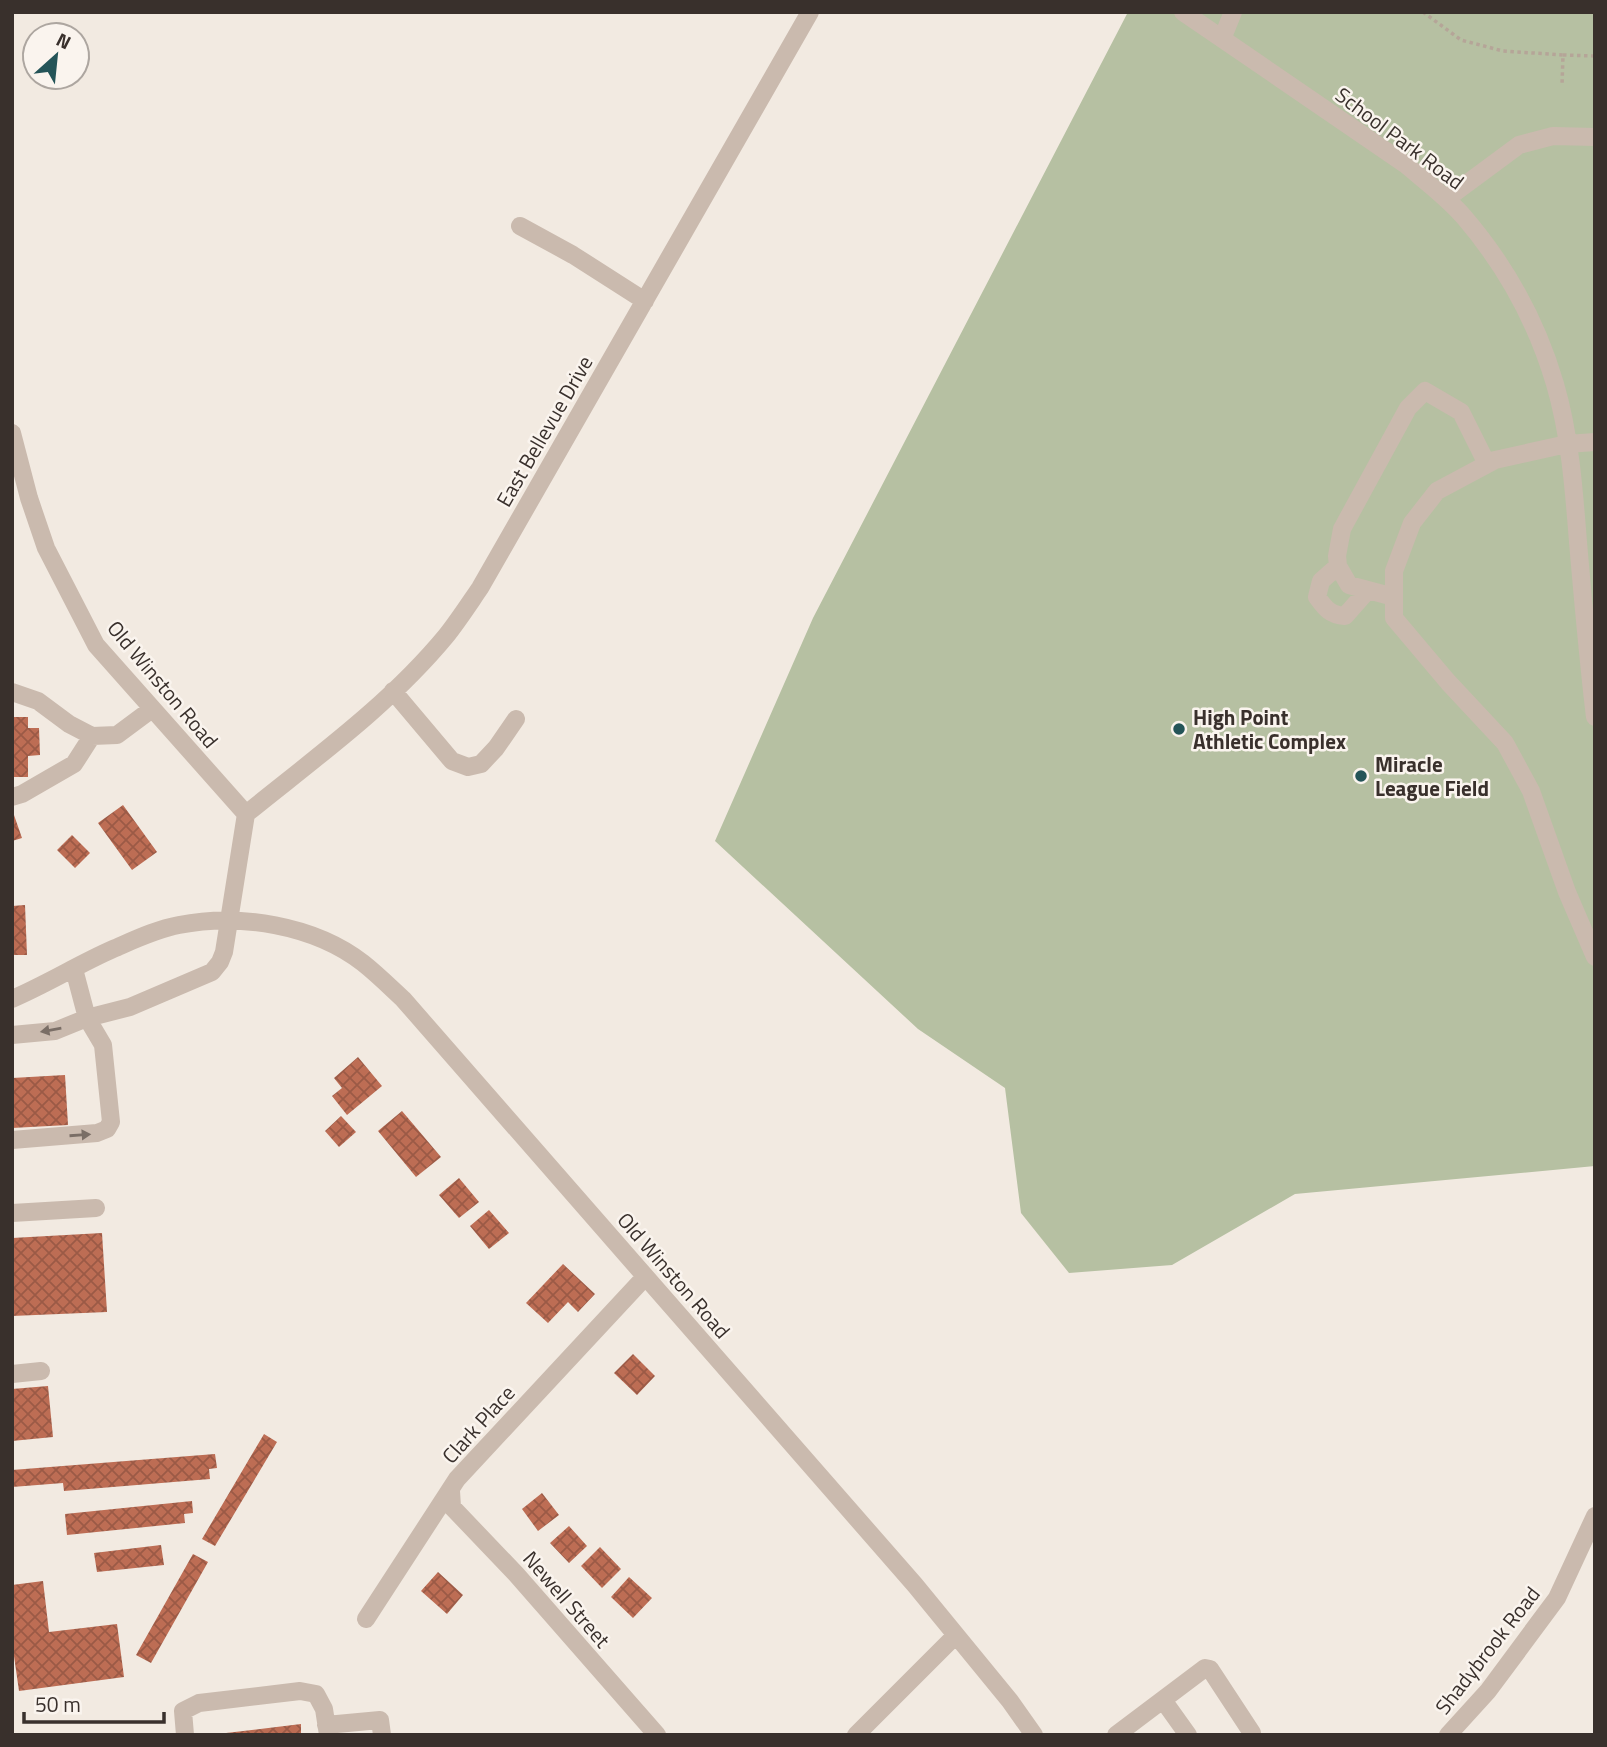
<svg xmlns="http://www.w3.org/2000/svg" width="1607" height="1747" font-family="'Titillium Web',sans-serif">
	<defs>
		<pattern id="building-cross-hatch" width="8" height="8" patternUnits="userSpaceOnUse" patternTransform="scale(1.75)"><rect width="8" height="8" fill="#bd6d54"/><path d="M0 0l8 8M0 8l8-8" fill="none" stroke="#9b5a46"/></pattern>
	</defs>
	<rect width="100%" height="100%" fill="#f2eae1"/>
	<path fill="#b6c0a2" d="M1128 12H1595V1166L1295 1194 1172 1265 1069 1273 1021 1213 1005 1088 918 1029 715 841 813 618Z"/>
	<path fill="url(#building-cross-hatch)" d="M12 717H28V728H39L40 755 28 756V777H12Z
		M123 805 157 852 132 870 98 823Z
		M14 815 22 838 12 841V816Z
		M72 835 90 853 75 868 57 850Z
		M25 905 27 955H12V906Z
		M358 1057 382 1086 347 1115 332 1096 342 1088 334 1078Z
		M65 1075 68 1125 12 1128V1078Z
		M402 1111 441 1157 416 1177 378 1131Z
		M341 1116 356 1132 339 1147 325 1131Z
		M459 1178 479 1202 459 1218 439 1195Z
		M489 1210 509 1233 489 1249 470 1226Z
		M102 1233 107 1312 12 1316V1238Z
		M563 1264 595 1294 578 1312 568 1302 548 1323 526 1303Z
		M633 1354 655 1376 637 1395 614 1373Z
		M48 1386 53 1437 12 1441V1389Z
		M264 1434 277 1442 215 1546 202 1539Z
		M215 1454 217 1468 209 1469 210 1479 64 1491 63 1483 12 1487V1470Z
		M542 1493 559 1515 538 1531 522 1509Z
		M192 1501 193 1513 184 1514 185 1523 67 1535 65 1514Z
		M569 1526 587 1546 569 1563 550 1543Z
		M161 1545 164 1565 97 1572 94 1553Z
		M600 1547 621 1569 602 1588 581 1566Z
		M193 1554 208 1562 151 1663 136 1655Z
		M438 1572 463 1595 447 1614 421 1591Z
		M629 1577 652 1598 633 1618 611 1597Z
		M43 1581 49 1632 117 1624 124 1677 19 1691 12 1642V1585Z
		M301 1724V1735H226V1733Z"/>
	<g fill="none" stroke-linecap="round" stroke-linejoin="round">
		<path stroke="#b5a598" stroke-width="3.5" stroke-dasharray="3.5 3.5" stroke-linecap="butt" d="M1423 12 1461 40 1503 51 1563 55 1562 85
			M1563 55 1595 56"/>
		<path stroke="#cabaae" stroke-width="18" d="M1183 12 1405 164C1425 181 1447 197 1464 217 1506 266 1537 323 1555 384 1570 435 1574 490 1578 542 1583 600 1588 659 1595 717
			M1222 39 1233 12
			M1446 199 1519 145 1553 136 1595 137
			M520 226 573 255 645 301
			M12 433 29 498 46 548 96 645 246 814 224 952 220 962 212 972 130 1007 87 1018 55 1031 12 1035
			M1595 442 1567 444 1495 460 1437 491 1412 523 1394 571V618L1448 682 1505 743 1531 791 1567 892 1595 957
			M1338 566 1321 581 1317 597C1325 608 1330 615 1345 616L1368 590
			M1394 597 1349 585 1338 566 1337 556 1342 529 1408 408 1425 391 1461 412 1487 464
			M393 691 452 761 468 767 481 764 496 748 516 719
			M12 692 38 701 69 724 92 736 117 735 152 709
			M12 797 22 794 74 764 92 736
			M246 814C315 758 389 705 446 636 458 621 469 604 480 588L810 12
			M12 999C47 984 79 964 113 949 134 940 157 929 179 925 239 913 314 925 363 963 377 974 390 987 403 999L915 1585 1010 1701 1034 1735
			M12 1140 97 1133 107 1129 111 1122 103 1045 87 1018 74 969
			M12 1213 96 1208
			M12 1374 41 1371
			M451 1491 452 1507 516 1574 657 1735
			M366 1619 457 1479 645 1277
			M1163 1700 1188 1735
			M326 1725 380 1720 382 1735
			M185 1735 183 1711 199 1703 300 1691 316 1694 324 1709 328 1735
			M856 1735 956 1635
			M1116 1735 1205 1668 1210 1669 1252 1733 1251 1735
			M1448 1735 1488 1691 1557 1598 1595 1516"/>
	</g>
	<defs><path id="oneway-solid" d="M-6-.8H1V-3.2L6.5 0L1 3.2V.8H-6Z" transform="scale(1.75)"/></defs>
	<g fill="#7a6e66">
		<use href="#oneway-solid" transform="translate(51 1030) rotate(170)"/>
		<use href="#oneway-solid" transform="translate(80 1135) rotate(-4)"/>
	</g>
	<g fill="#245458" stroke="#faf4ee" stroke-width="2.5">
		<circle cx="1179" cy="729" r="7"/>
		<circle cx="1361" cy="776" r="7"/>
	</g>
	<g text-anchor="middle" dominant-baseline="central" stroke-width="5" stroke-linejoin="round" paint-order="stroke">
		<g font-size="21" fill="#39302c" stroke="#faf4ee">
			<text transform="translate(1400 138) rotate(37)">School Park Road</text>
			<text transform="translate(544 431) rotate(-60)">East Bellevue Drive</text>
			<text transform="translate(163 684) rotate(50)">Old Winston Road</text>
			<text transform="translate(674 1275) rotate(49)">Old Winston Road</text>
			<text transform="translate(478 1424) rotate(-48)">Clark Place</text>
			<text transform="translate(567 1599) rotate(49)">Newell Street</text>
			<text transform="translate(1487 1650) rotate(-52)">Shadybrook Road</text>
		</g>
		<g font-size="21" font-weight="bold" fill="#39302c" stroke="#faf4ee" text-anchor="start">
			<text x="1193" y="717">High Point<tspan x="1193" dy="24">Athletic Complex</tspan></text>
			<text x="1375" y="764">Miracle<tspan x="1375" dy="24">League Field</tspan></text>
		</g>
	</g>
	<rect width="1607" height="1747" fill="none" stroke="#39302c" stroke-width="28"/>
	<g transform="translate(56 56) rotate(27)"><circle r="33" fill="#faf4ee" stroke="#ada6a0" stroke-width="2"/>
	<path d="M0-5L12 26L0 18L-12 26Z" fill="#245458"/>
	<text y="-10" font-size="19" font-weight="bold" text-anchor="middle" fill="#39302c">N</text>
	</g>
	<path d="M24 1712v10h140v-10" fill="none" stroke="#39302c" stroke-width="3.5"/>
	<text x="35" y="1712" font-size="21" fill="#39302c" stroke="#faf4ee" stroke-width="5" paint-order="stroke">50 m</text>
</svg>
